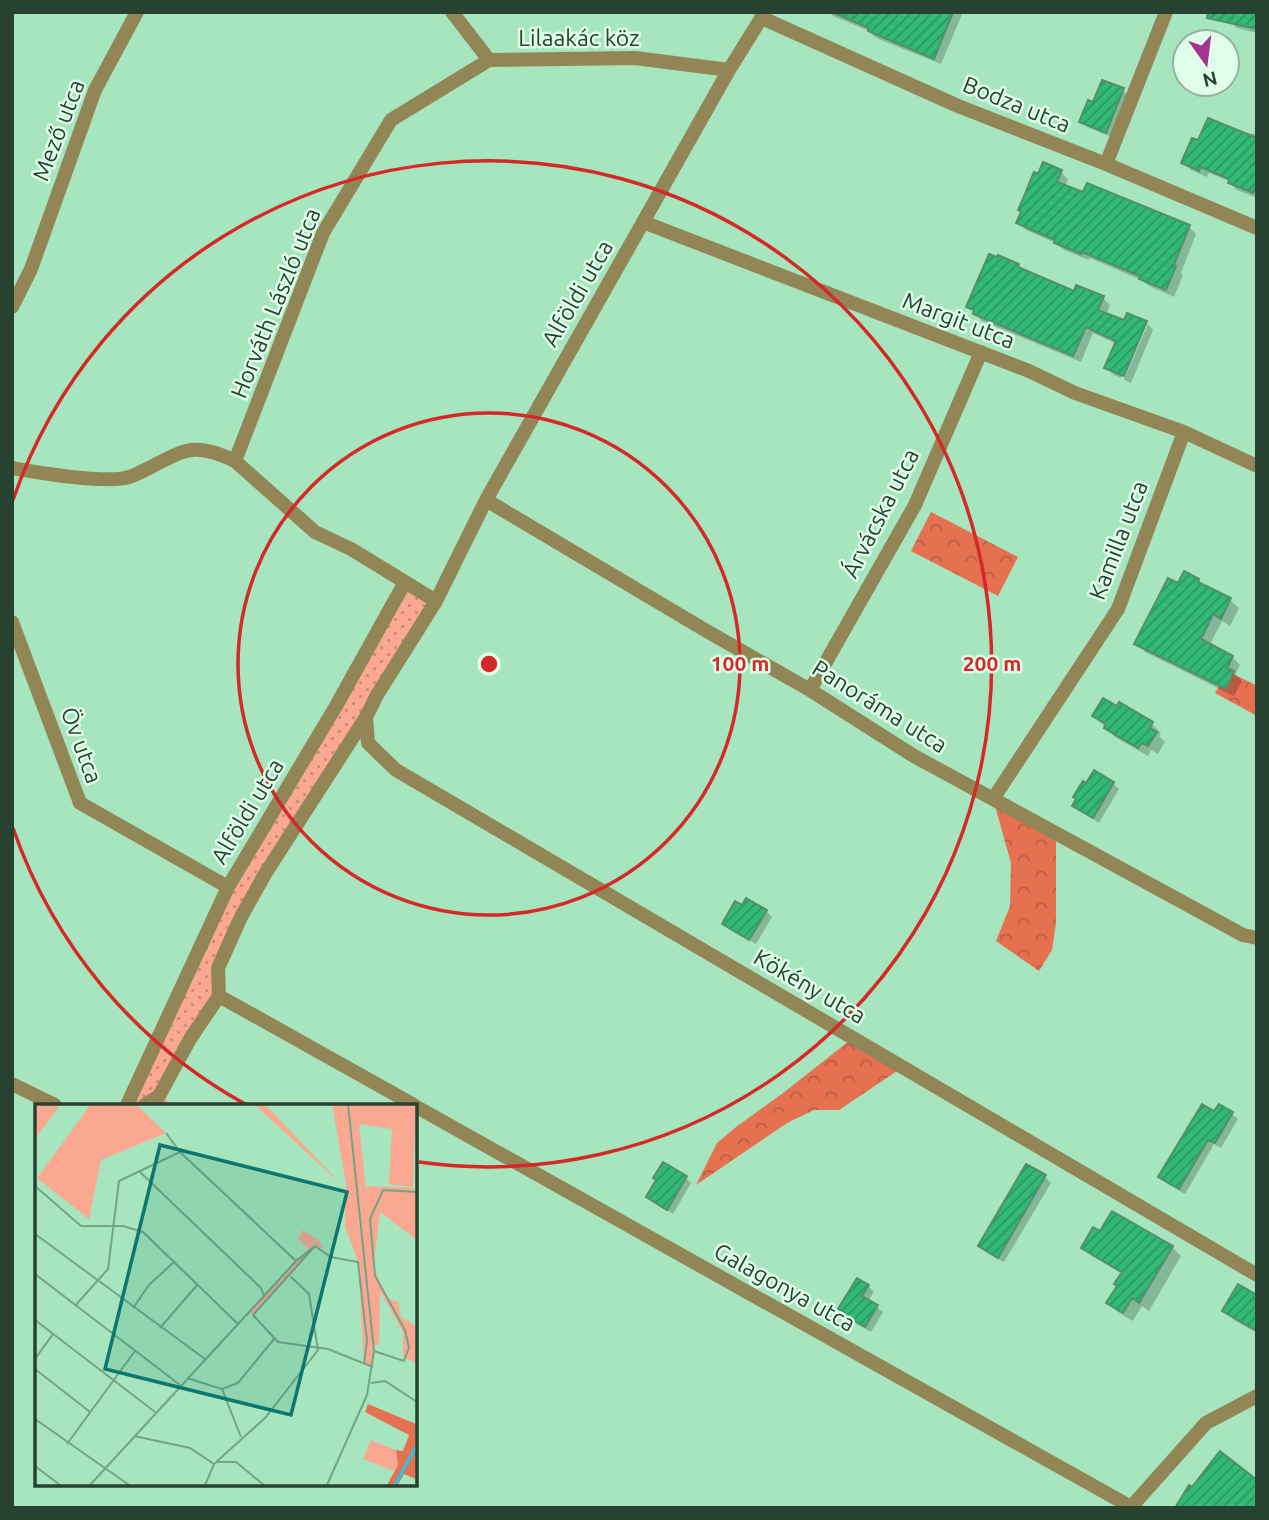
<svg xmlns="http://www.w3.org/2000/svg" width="1269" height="1520" font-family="Ubuntu,sans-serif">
	<defs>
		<pattern id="grass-dots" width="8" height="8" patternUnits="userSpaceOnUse" patternTransform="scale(1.75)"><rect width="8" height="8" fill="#faa892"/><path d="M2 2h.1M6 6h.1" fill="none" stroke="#ca8a78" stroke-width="1.8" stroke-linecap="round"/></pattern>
		<pattern id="forest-crowns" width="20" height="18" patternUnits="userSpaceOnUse" patternTransform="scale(1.75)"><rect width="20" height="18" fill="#e57151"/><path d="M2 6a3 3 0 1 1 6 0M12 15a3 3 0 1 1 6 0" fill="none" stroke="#ba5e44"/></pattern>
		<pattern id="building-hatch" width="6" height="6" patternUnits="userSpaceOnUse" patternTransform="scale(1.75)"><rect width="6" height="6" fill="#32b975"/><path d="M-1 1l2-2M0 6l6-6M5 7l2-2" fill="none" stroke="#2a9861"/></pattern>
	</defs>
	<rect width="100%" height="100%" fill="#a6e5bd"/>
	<path fill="url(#grass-dots)" d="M405 582 436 601 300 821 218 968 219 996 159 1096 176 1105H127L228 887Z"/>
	<path fill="url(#forest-crowns)" d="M931 512 1018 557 998 596 911 551Z
		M1228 671 1257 686V716L1215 693Z
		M993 799 1056 833V923L1052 950 1039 971 996 941 1010 906 1011 863Z
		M853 1038 903 1067 839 1110H814L787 1123 696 1185 717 1143 736 1127 783 1093Z"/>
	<path fill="#0003" d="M829 12H963L941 64 876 38 869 31 833 16Z
		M1257 12V33L1237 28 1231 22Z
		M1123 90 1129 96 1112 137 1087 127 1081 121 1094 104Z
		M1251 133 1257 135V198L1237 190 1229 181 1209 173 1207 177 1191 170 1183 163 1199 143 1250 137Z
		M1061 172 1068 179 1065 187 1189 227 1196 234 1181 273 1183 275 1174 297 1149 286 1143 281 1090 258 1089 260 1064 250 1058 244 1026 230 1018 223Z
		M1018 265 1026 272 1074 293 1103 298 1110 305 1106 315 1125 323H1147H1144L1121 378 1114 375 1106 368 1117 344 1093 333 1081 362 982 321 968 306Z
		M1148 324 1153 330 1131 383 1124 380Z
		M1198 580 1206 587 1230 600 1239 608 1230 626 1222 621 1209 646 1232 657 1240 665 1235 675 1242 681 1234 696 1145 652 1137 643 1179 586Z
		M1094 716 1152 724 1161 733 1159 736 1165 742 1158 754 1151 750 1148 756 1115 737Z
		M1113 783 1119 789 1099 823 1080 811 1074 806Z
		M766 911 772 917 756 944 730 929 724 923Z
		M1215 1114H1232L1238 1119 1221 1148 1214 1144 1185 1194 1166 1183 1160 1177Z
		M1027 1166 1045 1177 1051 1183 1004 1262 986 1252 980 1246Z
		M686 1178 691 1183 673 1214 654 1202 648 1197Z
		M1083 1247H1172L1181 1256 1149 1311 1142 1306 1133 1321 1118 1312 1109 1303 1119 1286 1122 1274 1092 1256Z
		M868 1286 874 1292 868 1301 883 1312 871 1332 852 1321 840 1309Z
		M1257 1297V1333L1234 1320 1225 1311Z"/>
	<path fill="url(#building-hatch)" stroke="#538f6b" stroke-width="2" d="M832 12H953L934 59 868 31 869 28Z
		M1208 12H1257V29L1207 18Z
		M1102 80 1124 88 1106 133 1079 122 1088 100 1093 102Z
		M1208 118 1257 138V184L1253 193 1228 183 1229 179 1201 167 1199 171 1181 163 1192 138 1198 140Z
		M1043 162 1062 170 1057 182 1083 192 1087 183 1190 225 1174 265 1176 266 1166 290 1139 279 1140 276 1082 252 1081 254 1054 243 1055 240 1016 223 1021 212 1018 210 1025 194 1034 172 1038 174Z
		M989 254 997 257 998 255 1019 264 1018 267 1074 291 1076 285 1104 296 1098 310 1124 320 1127 313 1147 321 1124 376 1104 368 1116 341 1086 327 1073 356 973 314 974 310 966 307Z
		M1184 571 1199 579 1198 582 1231 598 1221 619 1213 614 1201 639 1233 656 1227 668 1234 671 1226 689 1134 644 1168 578 1178 583Z
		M1103 698 1117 706 1119 702 1153 722 1150 728 1157 732 1148 746 1142 743 1138 748 1104 728 1106 724 1092 716Z
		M1094 770 1114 782 1093 818 1072 806 1076 799 1073 797 1083 781 1086 783Z
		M746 898 767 910 749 940 722 924 735 901 742 905Z
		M1202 1104 1214 1111 1219 1104 1233 1112 1215 1143 1208 1140 1179 1189 1158 1177Z
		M663 1162 687 1176 667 1210 646 1197 656 1180 653 1178Z
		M1026 1164 1046 1175 998 1258 978 1246Z
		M1112 1211 1173 1246 1139 1303 1132 1298 1123 1313 1106 1303 1117 1286 1114 1284 1122 1272 1081 1248 1093 1227 1100 1231Z
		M857 1278 869 1285 862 1296 878 1305 865 1327 844 1315 845 1313 838 1309Z
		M1238 1284 1257 1295V1331L1222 1311Z
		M1220 1451 1257 1480V1508H1175L1189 1485 1192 1487Z"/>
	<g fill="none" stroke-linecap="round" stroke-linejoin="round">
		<path stroke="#928656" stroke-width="14" d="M452 12 489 60 635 58 729 70
			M762 18 958 106 1106 164 1257 228
			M1106 164 1166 12
			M643 222 1029 371 1075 393 1184 432 1257 466
			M12 307 31 269 95 90 137 12
			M235 461 323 233 391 120 489 60
			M12 468C41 473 69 478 98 479 107 479 117 480 125 478 132 477 139 473 145 470 183 451 193 440 235 461L315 532 351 549 405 582
			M486 500 705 630 810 690 914 756 1243 935 1257 938
			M12 622 80 803 228 887
			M810 690 915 505 981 352
			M366 717 368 743 396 770 1257 1275
			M993 799 1118 609 1184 432
			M219 996 414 1105
			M12 1084 55 1105
			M127 1105 228 887 336 706 405 582 436 601
			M145 1105 159 1096 190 1039 219 996 218 968 241 917 265 874 366 717 377 695 436 601 486 500 729 70 765 12
			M415 1106 1133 1508
			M1132 1506 1206 1423 1257 1396"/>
	</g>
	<g fill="none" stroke="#d62828" stroke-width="3.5">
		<circle cx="489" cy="664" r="251"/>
		<path d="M245 1104A503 503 0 0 1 13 828M13 500A503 503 0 1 1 419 1162"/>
	</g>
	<g text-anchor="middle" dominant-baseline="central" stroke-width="5" stroke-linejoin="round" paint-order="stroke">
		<g font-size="23" fill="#284232" stroke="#dffee9">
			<text x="579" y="37">Lilaakác köz</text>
			<text transform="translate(1017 104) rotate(22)">Bodza utca</text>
			<text transform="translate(58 130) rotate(-69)">Mező utca</text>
			<text transform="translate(577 293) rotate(-60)">Alföldi utca</text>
			<text transform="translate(275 303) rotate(-68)">Horváth László utca</text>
			<text transform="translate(959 320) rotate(21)">Margit utca</text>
			<text transform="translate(880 513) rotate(-63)">Árvácska utca</text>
			<text transform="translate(1118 540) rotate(-69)">Kamilla utca</text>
			<text transform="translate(880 706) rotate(32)">Panoráma utca</text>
			<text transform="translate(82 745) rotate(70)">Öv utca</text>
			<text transform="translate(247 811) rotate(-59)">Alföldi utca</text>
			<text transform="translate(810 986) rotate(30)">Kökény utca</text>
			<text transform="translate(785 1287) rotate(29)">Galagonya utca</text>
		</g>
	</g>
	<g transform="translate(35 1104)">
		<rect width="382" height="382" fill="#a6e5bd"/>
		<path d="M311 80 326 82 330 107 333 106 331 82 381 84V135L345 108 339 158 342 172 354 195 363 198 366 213 381 222V259L368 253V228L345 187 344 241H339L338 263 329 260 323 158 310 122ZM268 126 285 137 287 145 280 142 218 211 214 207 273 145 263 134ZM336 336 361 346 363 361 359 367 328 355Z" fill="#faa892"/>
		<path d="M333 300 381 320V375L369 370 363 381H352L363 361 361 346 368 347 374 331 330 308Z" fill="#e57151"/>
		<path d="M0 0H26L0 35ZM56 0H101L131 29 66 56 54 115 2 74ZM219 0H230L306 80ZM297 0H381L378 83 354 80 357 25 324 20 333 106 330 107 326 83 311 80Z" fill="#faa892"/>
		<path fill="none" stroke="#34c0df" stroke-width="3.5" d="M360 381 382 341"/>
		<path fill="none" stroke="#74a485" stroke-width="2" d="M131 29 145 48 261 157M105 68 226 184 229 192M0 82 46 122H88L108 128 203 220M0 130 170 255M280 142 296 153 323 158 332 237 329 260M0 170 145 281M40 202 73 165 84 77 145 48M98 204 114 181 140 157M218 211 243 238 293 245 338 263M218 211 280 142M0 216 120 308M125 224 163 180M339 247 369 257 374 244 370 226 340 172 335 115 348 86 382 88M0 255 18 230M0 265 55 308M152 274 187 285 206 333M336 279 350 277 382 298M187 285 203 279 239 235M0 315 94 381M99 332 155 344 179 360M32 340 100 247M182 358H201L229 381M0 362 25 381M55 381 261 157 280 142M170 381 179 360 230 314 283 246 274 190 256 173M292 381 332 291 339 247 313 0"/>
		<path fill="#0f766e" fill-opacity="0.15" stroke="#0f766e" stroke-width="3.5" d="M125 41 312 88 256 311 70 265Z"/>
		<rect width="382" height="382" fill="none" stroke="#284232" stroke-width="3.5"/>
	</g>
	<circle cx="489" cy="664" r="10" fill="#d62828" stroke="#dffee9" stroke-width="3.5"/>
	<g font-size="21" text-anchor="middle" font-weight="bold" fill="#d62828" stroke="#dffee9" stroke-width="5" stroke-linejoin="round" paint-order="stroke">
		<text x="740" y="671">100 m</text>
		<text x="992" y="671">200 m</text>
	</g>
	<rect width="1269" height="1520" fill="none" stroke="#284232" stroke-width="28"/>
	<g transform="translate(1206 63) rotate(166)"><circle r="33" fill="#dffee9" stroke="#96b3a0" stroke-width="2"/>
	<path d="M0-5L12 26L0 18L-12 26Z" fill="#a4328f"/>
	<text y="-10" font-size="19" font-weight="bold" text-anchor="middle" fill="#284232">N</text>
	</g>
</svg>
